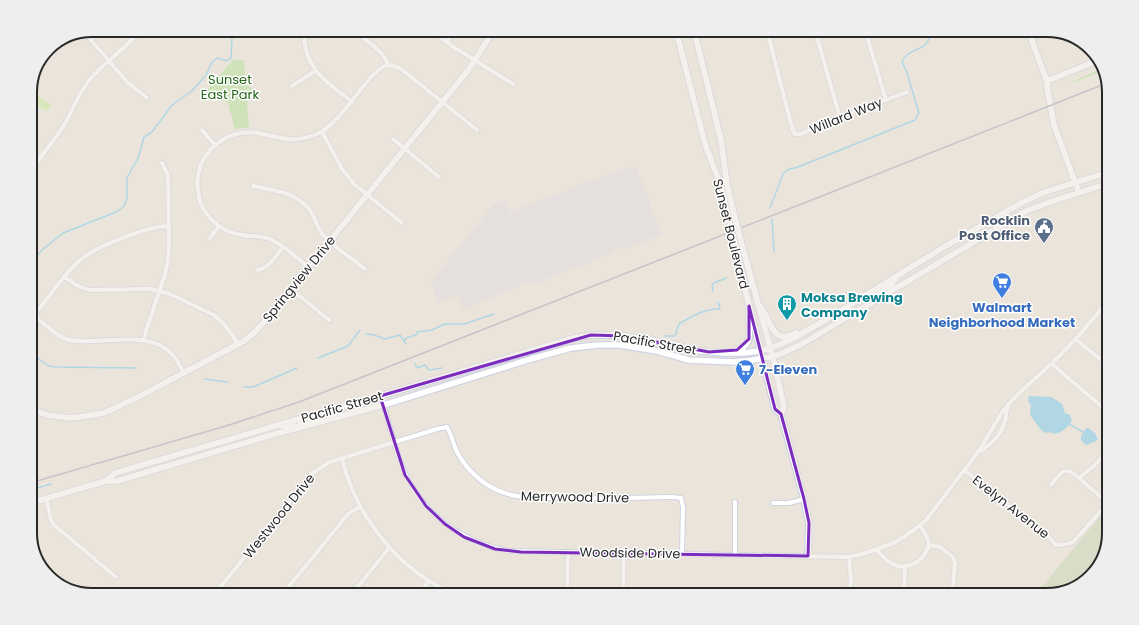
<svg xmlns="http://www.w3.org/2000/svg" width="1139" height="625" font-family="Poppins,sans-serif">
	<rect width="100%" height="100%" fill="#ebe4da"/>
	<path fill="#dddbe3" d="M636 166 662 235 624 249 620 246 615 248 613 253 532 285 530 282 521 285 464 310 457 295 439 303 430 282 494 204 505 200 510 212 624 168 626 167 629 169Z"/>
	<path fill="#ade394" d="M233 60H244L246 85 254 89 247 103 249 127 235 129 228 103 205 92Z
		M1102 68 1103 71 1063 86Z"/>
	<path fill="#c1d5b0" d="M1109 506V533L1102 561 1081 585 1047 595H1035Z"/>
	<path fill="#c1eb90" d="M38 96 51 105 46 111 33 102Z"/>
	<path fill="#6ac8f0" d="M1029 396C1037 396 1044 397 1051 397L1062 404 1065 413 1070 415 1072 421C1067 428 1058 437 1049 432L1045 433 1041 430 1030 415 1031 405 1028 401Z
		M1086 428H1088L1095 433 1098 440 1087 445H1086L1081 440V436Z"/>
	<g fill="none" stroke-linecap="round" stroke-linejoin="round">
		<path stroke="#6ac8f0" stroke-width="1.5" d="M770 208 783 174 787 170 798 167 915 120 919 113 906 70 902 62C908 45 931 54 930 30
			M772 219 774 252
			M30 264 42 250 63 233 116 212 124 206 127 198V178L138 158 144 137 152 132 172 105 192 91 206 75 212 62 218 58 226 61 231 58 232 39 229 30
			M713 291 712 285 714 283 726 278
			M366 334 374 335 385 339 400 335 406 344
			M665 336H675L679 324C692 316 704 309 719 309L720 307 718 302
			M404 341 406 338 416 335 417 332 432 330 445 324H464L494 314
			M30 352 47 365 54 367 136 368
			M318 358 348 346 360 330
			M415 364 417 368 425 365 429 370 442 368
			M205 379 228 382
			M244 387H253L297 368
			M1069 424 1083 432
			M30 490 51 484"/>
		<defs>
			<path id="street" d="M304 30C303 68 325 81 352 102
				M432 30 452 46 513 84
				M767 30 792 128 795 134H801L824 123 907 92
				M815 30 840 118
				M865 30 886 100
				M85 33 127 82 147 98
				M362 37C372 45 384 52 388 65
				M446 42 456 30
				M292 86 315 71
				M202 130 215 145
				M322 132 342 169 354 184 402 223
				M393 139 439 177
				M30 173C41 155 56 139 67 120 75 105 80 90 92 77 107 60 127 48 140 30
				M253 186C273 190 295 192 309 209 315 216 316 226 322 234 334 247 351 258 365 269
				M169 226C147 226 94 247 78 262 62 276 51 296 37 311V318C47 326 57 337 70 340 78 342 87 341 95 341 121 340 153 334 172 354 177 360 180 366 184 373
				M210 238 219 226
				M308 267C297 258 285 246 272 240 262 235 252 237 242 235 220 232 200 214 198 191 196 178 199 165 207 154 219 138 238 130 258 133 268 135 278 138 288 139 298 140 308 138 317 134 343 123 370 67 388 65 394 65 400 68 405 72L477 130
				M258 270C270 267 276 256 283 247
				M65 277 76 285 89 290 150 289 168 293 214 315 225 325 238 344
				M291 289 329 320
				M1075 339 1109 366
				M144 340 146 331 165 274 168 260 169 246 168 179 167 173 162 163
				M1052 364 1109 413
				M380 396C388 418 393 442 401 464 419 512 459 541 508 551L849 557 863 554 894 543 914 530 926 520 978 452 1003 411 1008 405C1007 410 1006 416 1005 421 1001 436 991 445 978 452
				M1008 405C1021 390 1036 378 1051 364 1072 345 1091 322 1109 299
				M1109 449 1095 465 1079 478 1102 498 1109 499
				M342 459C357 518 399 571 456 595
				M964 470 1048 536 1056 545C1062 544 1067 545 1073 542L1109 502
				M1051 485C1061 472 1064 465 1079 478
				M46 498 51 520 54 525 116 577
				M773 503H789L804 499
				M929 545 940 547 953 557 955 563 952 595
				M877 550C886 561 896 570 911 565 916 563 918 562 921 559 924 555 928 550 929 545 929 538 923 530 920 525
				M735 555V502
				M214 595 302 486 311 474 330 462 437 429 447 427C451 434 453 442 456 450 461 460 468 469 476 476 487 487 501 493 516 496 531 499 547 498 562 498 599 499 635 498 672 497L681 498 683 507 682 554
				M282 595 348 514 360 507
				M351 595 389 548
				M418 595 429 581
				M567 595 568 553
				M623 595 624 553
				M849 595 851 580 849 557
				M904 595 905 567"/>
			<path id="secondary" d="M676 30 705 144 721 186 726 208
				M694 30 721 140 727 184 732 206
				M1028 30 1048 84
				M1047 81V87L1054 125 1079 193
				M1047 81 1099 60
				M742 245 774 362 784 407 781 414 804 499 809 523 808 556
				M736 248 744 285 775 409 781 414
				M872 303C877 290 890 290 896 278
				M760 306C770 318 772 347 796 333
				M620 345 625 341 646 345 653 340
				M734 350C757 349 747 324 749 310
				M30 409 47 415 70 418 80 417 104 413 138 397 244 341 255 332 265 321 469 69 494 30
				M282 426 293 425 298 428
				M298 428 301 423 314 419 316 414
				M106 481 115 473 316 414 380 396 574 338 591 335H616L653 340 700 351 723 353H743L760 351 776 346 794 338 827 319 944 247 1023 202 1045 192 1109 172
				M30 503 106 481H117L268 436 390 403 531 359 571 348 597 345H620L657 351 689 360 734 362 753 360 778 355 802 344 1026 211 1053 201 1109 183"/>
		</defs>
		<use href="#street" stroke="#cfd2e2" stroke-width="6"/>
		<use href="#secondary" stroke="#cfd2e2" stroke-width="8"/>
		<use href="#street" stroke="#fff" stroke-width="4"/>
		<use href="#secondary" stroke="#fff" stroke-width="5.5"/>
		<path stroke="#9c9fb3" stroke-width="1.5" d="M30 483 226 426 299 402 832 192 1107 83"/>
		<defs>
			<path id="secondary-bridge" d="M732 206 742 245
				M726 208 736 248"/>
		</defs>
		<use href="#secondary-bridge" stroke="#cfd2e2" stroke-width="8" stroke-linecap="butt"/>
		<use href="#secondary-bridge" stroke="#fff" stroke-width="5.5"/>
	</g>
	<path d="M0 0H1139V625H0ZM749 306 775 409 781 414 804 499 809 523 808 556 521 552 495 549 464 537 445 524 426 506 405 475 380 396 591 335 624 336 709 352 737 350 749 339Z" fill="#ebe4da" fill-opacity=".55" fill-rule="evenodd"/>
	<path fill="none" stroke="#7b2cbf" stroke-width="3" stroke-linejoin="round" d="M749 306 775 409 781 414 804 499 809 523 808 556 521 552 495 549 464 537 445 524 426 506 405 475 380 396 591 335 624 336 709 352 737 350 749 339Z"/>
	<defs>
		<symbol id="civic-pin" viewBox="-11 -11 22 30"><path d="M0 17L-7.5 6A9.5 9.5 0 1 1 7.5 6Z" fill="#5c6f8a" stroke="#fff"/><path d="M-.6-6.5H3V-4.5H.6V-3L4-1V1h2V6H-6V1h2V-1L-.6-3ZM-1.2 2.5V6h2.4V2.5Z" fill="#fff"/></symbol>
		<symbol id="supermarket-pin" viewBox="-11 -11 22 30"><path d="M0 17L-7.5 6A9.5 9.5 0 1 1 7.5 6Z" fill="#3f7fe0" stroke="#fff"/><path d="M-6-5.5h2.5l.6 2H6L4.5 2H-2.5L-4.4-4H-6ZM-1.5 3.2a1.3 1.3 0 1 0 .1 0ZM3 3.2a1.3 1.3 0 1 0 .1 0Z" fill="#fff"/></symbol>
		<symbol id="building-pin" viewBox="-11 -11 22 30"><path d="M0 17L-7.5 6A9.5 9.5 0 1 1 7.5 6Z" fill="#0f9aa8" stroke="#fff"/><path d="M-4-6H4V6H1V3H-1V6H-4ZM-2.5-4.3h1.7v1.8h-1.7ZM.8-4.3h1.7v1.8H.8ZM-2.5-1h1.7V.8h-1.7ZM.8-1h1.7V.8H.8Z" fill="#fff"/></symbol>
	</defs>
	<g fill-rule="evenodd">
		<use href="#civic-pin" x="1033" y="216" width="22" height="30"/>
		<use href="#supermarket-pin" x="991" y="271" width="22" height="30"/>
		<use href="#building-pin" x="776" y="293" width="22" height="30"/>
		<use href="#supermarket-pin" x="734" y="358" width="22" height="30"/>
	</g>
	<g text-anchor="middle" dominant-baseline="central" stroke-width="3" stroke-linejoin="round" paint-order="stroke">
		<g font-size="13" fill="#256618" stroke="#fff">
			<text x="230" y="79">Sunset<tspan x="230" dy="15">East Park</tspan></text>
		</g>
		<g font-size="13" fill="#282828" stroke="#fff">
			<text transform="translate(846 116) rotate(-22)">Willard Way</text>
			<text transform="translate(731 234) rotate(76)">Sunset Boulevard</text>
			<text transform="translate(299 279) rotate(-51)">Springview Drive</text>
			<text transform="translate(655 343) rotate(10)">Pacific Street</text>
			<text transform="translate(342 407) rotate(-16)">Pacific Street</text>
			<text transform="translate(575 497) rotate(1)">Merrywood Drive</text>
			<text transform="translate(1011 507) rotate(38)">Evelyn Avenue</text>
			<text transform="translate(279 516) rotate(-51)">Westwood Drive</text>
			<text transform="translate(630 553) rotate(1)">Woodside Drive</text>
		</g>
		<g font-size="13" font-weight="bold" fill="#4e5e75" stroke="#fff" text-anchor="end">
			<text x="1030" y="220">Rocklin<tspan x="1030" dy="15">Post Office</tspan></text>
		</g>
		<g font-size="13" font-weight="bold" fill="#0d838f" stroke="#fff" text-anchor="start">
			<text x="801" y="297">Moksa Brewing<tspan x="801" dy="15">Company</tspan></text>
		</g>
		<g font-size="13" font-weight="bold" fill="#366cbe" stroke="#fff">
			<text x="1002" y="307">Walmart<tspan x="1002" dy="15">Neighborhood Market</tspan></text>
			<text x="759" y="369" text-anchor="start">7-Eleven</text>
		</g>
	</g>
	<path d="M0 0H1139V625H0ZM92 37H1047A55 55 0 0 1 1102 92V533A55 55 0 0 1 1047 588H92A55 55 0 0 1 37 533V92A55 55 0 0 1 92 37Z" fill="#eee" fill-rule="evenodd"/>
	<path fill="none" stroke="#282828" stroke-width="2" d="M92 37H1047A55 55 0 0 1 1102 92V533A55 55 0 0 1 1047 588H92A55 55 0 0 1 37 533V92A55 55 0 0 1 92 37Z"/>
</svg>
